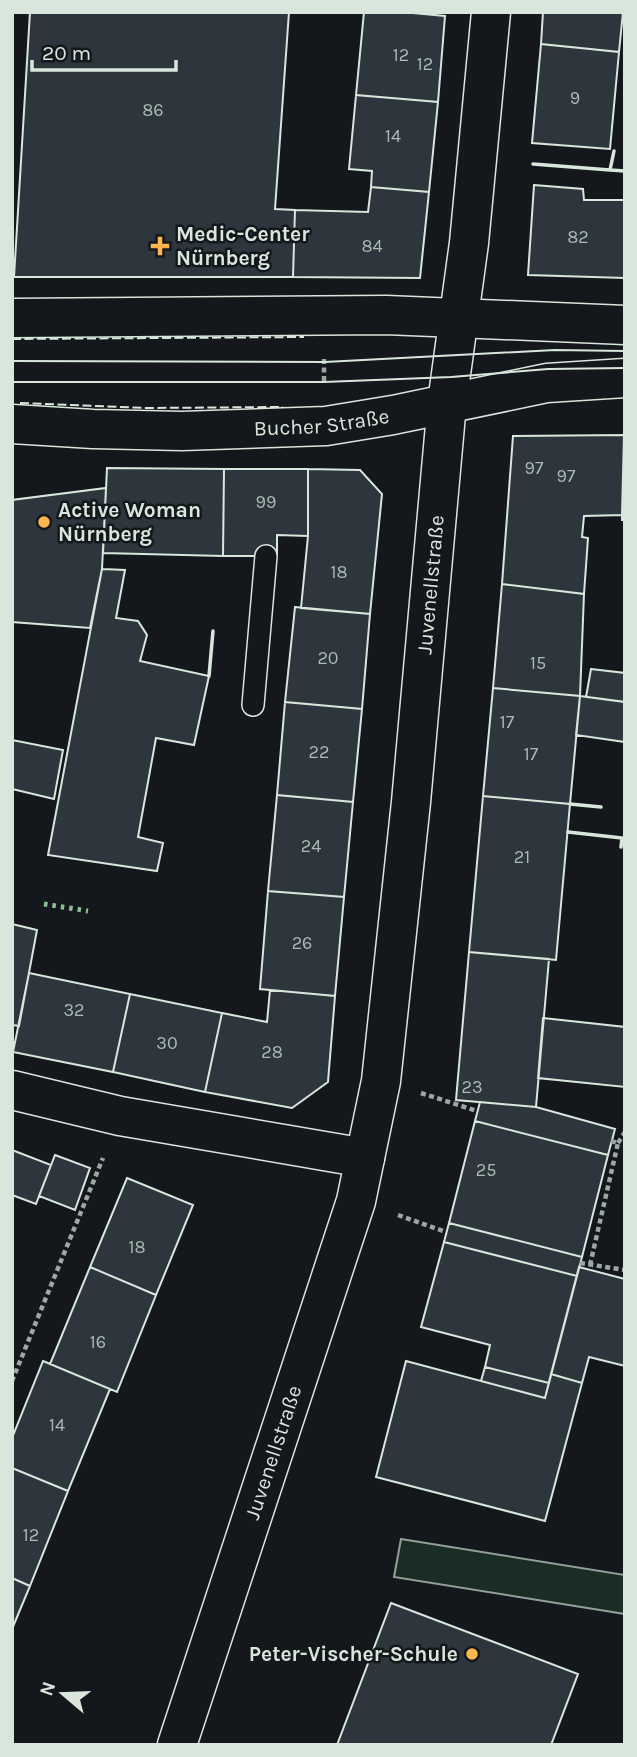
<svg xmlns="http://www.w3.org/2000/svg" width="637" height="1757" font-family="Karla,sans-serif">
	<rect width="100%" height="100%" fill="#14181c"/>
	<path fill="#1a2d24" stroke="#939e99" stroke-width="2" d="M401 1539 625 1575V1614L394 1577Z"/>
	<path fill="#2c363c" stroke="#d8e6dc" stroke-width="2" d="M30 12H289L275 209 295 210 293 277H14Z
		M364 12H402L445 16 438 102 356 95Z
		M543 12H623L619 52 541 44Z
		M541 44 619 52 610 149 532 143Z
		M356 95 438 102 429 192 371 187 372 171 349 169Z
		M534 185 583 189 584 200H625V278L528 275Z
		M371 187 429 192 420 278 293 277 295 210 368 212Z
		M624 435 625 520H622V515Z
		M624 435 622 515 584 516 582 537 588 538 584 594 502 584 513 436Z
		M107 468 224 469 223 556 103 553Z
		M224 469H308V536L277 535V556H223Z
		M308 469 360 470 382 494 370 614 301 608 308 536Z
		M106 488 102 569 90 628 12 622V500Z
		M102 569 125 570 116 618 138 621 147 635 140 661 209 676 194 745 156 738 138 837 163 843 157 871 48 855Z
		M502 584 584 594 580 696 493 688Z
		M295 607 370 614 362 709 285 702Z
		M591 669 625 673V702L586 697Z
		M493 688 580 696 570 804 483 796Z
		M580 696 625 702V742L576 735Z
		M285 702 362 709 353 802 277 795Z
		M12 740 63 750 54 799 12 789Z
		M277 795 353 802 344 897 268 891Z
		M483 796 570 804 556 960 469 952Z
		M268 891 344 897 335 996 260 989Z
		M12 924 37 930 19 1026 12 1025Z
		M469 952 549 959 536 1107 456 1100Z
		M29 973 130 994 113 1072 13 1052Z
		M270 990 335 996 328 1082 292 1108 205 1092 222 1013 267 1022Z
		M130 994 222 1013 205 1092 113 1072Z
		M543 1018 625 1027V1087L538 1078Z
		M480 1102 536 1107 615 1129 608 1155 475 1121Z
		M475 1121 608 1155 582 1257 449 1223Z
		M12 1150 51 1165 36 1204 12 1195Z
		M55 1155 90 1168 75 1210 39 1196Z
		M127 1178 193 1205 156 1295 90 1267Z
		M449 1223 582 1257 577 1276 444 1242Z
		M444 1242 577 1276 549 1383 485 1367 490 1345 421 1327Z
		M90 1267 156 1295 117 1392 50 1364Z
		M579 1267 625 1279V1366L589 1357 582 1383 551 1374Z
		M43 1361 110 1389 68 1491 12 1468V1438Z
		M406 1361 545 1398 551 1374 582 1383 545 1521 376 1477Z
		M485 1367 549 1383 545 1398 481 1381Z
		M12 1468 68 1491 30 1586 12 1578Z
		M12 1578 30 1586 12 1629Z
		M391 1603 578 1674 551 1745H337Z"/>
	<g fill="none" stroke-linecap="round" stroke-linejoin="round">
		<defs>
			<path id="lane" d="M253 705 266 556"/>
			<g id="street">
				<path d="M12 1090 120 1116 365 1158"/>
				<path id="s1" d="M177 1745 356 1201 381 1081 411 802 447 403 469 243 491 12"/>
			</g>
			<g id="secondary">
				<path d="M12 318 386 315 625 325"/>
				<path id="s2" d="M12 424 93 429 182 431 326 426 393 415 547 383 625 378"/>
			</g>
		</defs>
		<use href="#lane" stroke="#d8e6dc" stroke-width="24"/>
		<use href="#street" stroke="#d8e6dc" stroke-width="41"/>
		<use href="#secondary" stroke="#d8e6dc" stroke-width="41"/>
		<path stroke="#9da8a2" stroke-width="4.5" stroke-dasharray="5 3.5" stroke-linecap="butt" d="M324 381V359
			M421 1093 477 1111
			M618 1143 625 1132
			M398 1215 446 1232
			M580 1263 625 1270
			M590 1265 618 1143 611 1141
			M12 1381 103 1158"/>
		<use href="#lane" stroke="#14181c" stroke-width="21"/>
		<use href="#street" stroke="#14181c" stroke-width="38"/>
		<use href="#secondary" stroke="#14181c" stroke-width="38"/>
		<path stroke="#d8e6dc" stroke-width="2" d="M12 361 325 362 555 350 625 351
			M12 382H324L451 377 548 369 625 368"/>
		<path stroke="#8ac095" stroke-width="5" stroke-dasharray="3.5 5" stroke-linecap="butt" d="M44 904 88 911"/>
		<path stroke="#d8e6dc" stroke-width="2" stroke-dasharray="9 3.5" stroke-linecap="butt" d="M12 339 304 337
			M20 403 148 408 283 407"/>
		<path stroke="#d8e6dc" stroke-width="3.5" d="M614 151 610 170 625 171
			M533 164 610 170
			M209 676 213 631
			M570 804 601 807
			M568 832 622 838 621 847"/>
	</g>
	<g fill="#ffb74d" stroke="#14181c" stroke-width="2.5">
		<path d="M156.5 235.5h7v7h7v7h-7v7h-7v-7h-7v-7h7z"/>
		<circle cx="44" cy="522" r="7"/>
		<circle cx="472" cy="1654" r="7"/>
	</g>
	<g text-anchor="middle" dominant-baseline="central" stroke-width="5" stroke-linejoin="round" paint-order="stroke">
		<g font-size="18" fill="#adbab4">
			<text x="401" y="55">12</text>
			<text x="425" y="64">12</text>
			<text x="575" y="98">9</text>
			<text x="153" y="110">86</text>
			<text x="393" y="136">14</text>
			<text x="578" y="237">82</text>
			<text x="372" y="246">84</text>
			<text x="534" y="468">97</text>
			<text x="566" y="476">97</text>
			<text x="266" y="502">99</text>
			<text x="339" y="572">18</text>
			<text x="328" y="658">20</text>
			<text x="538" y="663">15</text>
			<text x="507" y="722">17</text>
			<text x="319" y="752">22</text>
			<text x="531" y="754">17</text>
			<text x="311" y="846">24</text>
			<text x="522" y="857">21</text>
			<text x="302" y="943">26</text>
			<text x="74" y="1010">32</text>
			<text x="167" y="1043">30</text>
			<text x="272" y="1052">28</text>
			<text x="472" y="1087">23</text>
			<text x="486" y="1170">25</text>
			<text x="137" y="1247">18</text>
			<text x="98" y="1342">16</text>
			<text x="57" y="1425">14</text>
			<text x="31" y="1535">12</text>
		</g>
		<g font-size="21" font-weight="bold" fill="#d8e6dc" stroke="#14181c" text-anchor="start">
			<text x="176" y="234">Medic-Center<tspan x="176" dy="24">Nürnberg</tspan></text>
			<text x="58" y="510">Active Woman<tspan x="58" dy="24">Nürnberg</tspan></text>
			<text x="458" y="1654" text-anchor="end">Peter-Vischer-Schule</text>
		</g>
		<g font-size="21" fill="#d8e6dc" stroke="#14181c">
			<text stroke="none"><textPath href="#s2" startOffset="310">Bucher Straße</textPath></text>
			<text stroke="none"><textPath href="#s1" startOffset="1194">Juvenellstraße</textPath></text>
			<text stroke="none"><textPath href="#s1" startOffset="308">Juvenellstraße</textPath></text>
		</g>
	</g>
	<rect width="637" height="1757" fill="none" stroke="#d8e6dc" stroke-width="28"/>
	<g transform="translate(63 1694) rotate(289)" stroke="#14181c" stroke-width="5" paint-order="stroke">
	<path d="M0-5L12 26L0 18L-12 26Z" fill="#d8e6dc"/>
	<text y="-10" font-size="19" font-weight="bold" text-anchor="middle" fill="#d8e6dc">N</text>
	</g>
	<path d="M32 60v10h144v-10" fill="none" stroke="#d8e6dc" stroke-width="3.5"/>
	<text x="42" y="60" font-size="21" fill="#d8e6dc" stroke="#14181c" stroke-width="5" paint-order="stroke">20 m</text>
</svg>
